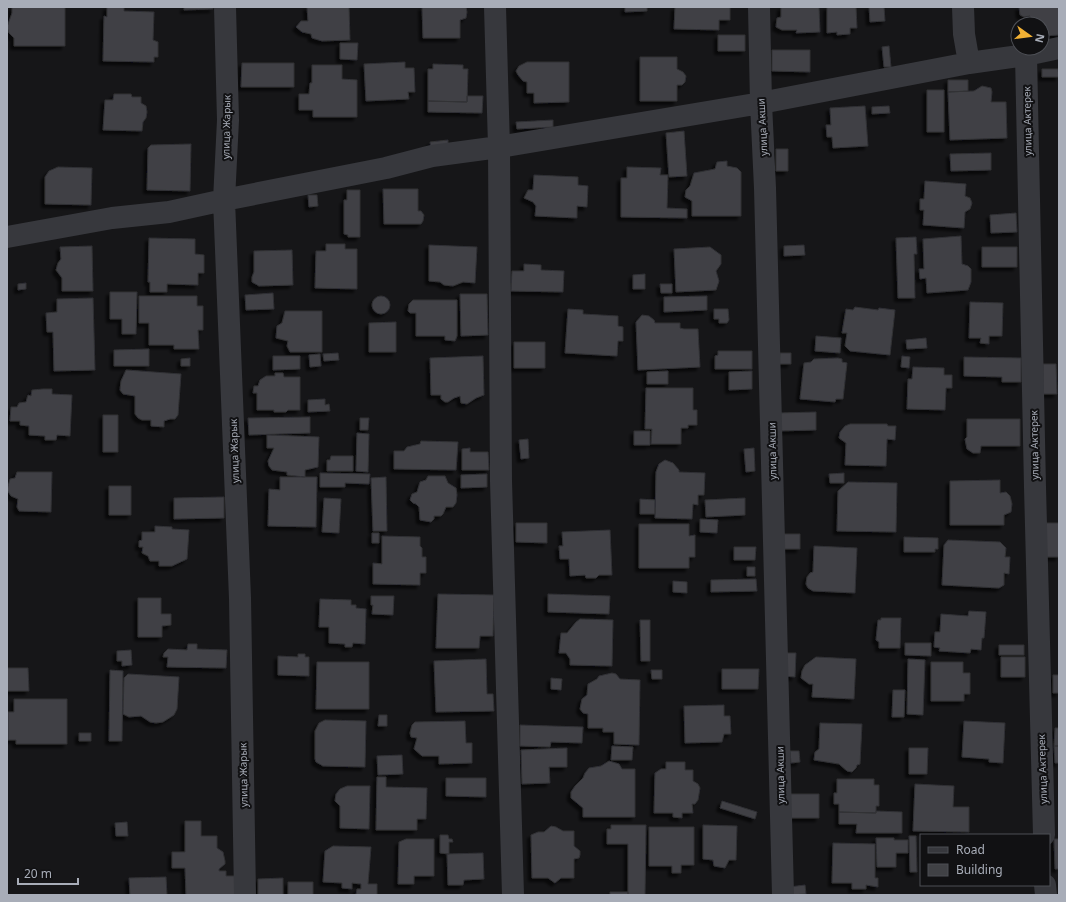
<svg xmlns="http://www.w3.org/2000/svg" width="1066" height="902" font-family="'Noto Sans',sans-serif">
	<defs>
		<filter id="shadow"><feDropShadow dx="-3.5" dy="3.5" stdDeviation="1" flood-color="#0009"/></filter>
	</defs>
	<rect width="100%" height="100%" fill="#161618"/>
	<path fill="#404145" stroke="#303034" filter="url(#shadow)" d="M12 7H65V46H14V38L9 33 7 27 12 13Z
		M107 7H124V11L154 12 153 40 158 42V57H154V62L103 61 104 16 107 17Z
		M184 7H213V9L184 10Z
		M307 7H349L350 40 322 41 312 38 311 34 302 32 296 27 301 21H308Z
		M422 7H466L467 12 466 18 460 20V38H423Z
		M625 7H647V11L625 12Z
		M675 7H730V20H719V30L674 29Z
		M781 7H819L820 32 796 33 797 30H782L776 27 777 18 781 17Z
		M827 7H856L857 28H850V34L837 35V32L827 33Z
		M869 7H884L885 21 870 22Z
		M1019 7H1059V35L1042 36V24H1030V16L1024 17 1020 15Z
		M718 35H745V51H718Z
		M340 43H358L357 60 340 59Z
		M889 46 891 67H884L882 47Z
		M772 50H810V72L772 71Z
		M640 57H677V69L683 72 686 76 685 82 682 85H677V101H640Z
		M405 62V68H414L415 92H408L409 99 366 101 364 64Z
		M527 62H569V102L534 103V93H527V82L523 81 518 75 516 71 519 66Z
		M242 63H294V87H241Z
		M433 64 463 65V69H468L467 102 428 101V69H433Z
		M312 65H342V79L357 80V117H313V110H299V94H309L310 83H312Z
		M1042 69H1058L1059 77H1042Z
		M948 80H968V91L948 92Z
		M982 86 991 88 992 92 991 102H1006L1007 138 950 140 948 92 974 91Z
		M927 90H944V132H927Z
		M114 94H131L132 97H141V103L146 106 147 112 146 118 143 122 142 131 103 130 105 100H113Z
		M467 96H483L482 113 428 112V101L467 102Z
		M865 106 868 146 833 148 832 137H827L826 125H831L830 108Z
		M889 106 890 113 872 114V107Z
		M553 120V127L517 129 516 122Z
		M684 131 687 176 669 177 666 133Z
		M448 140V146L431 148 430 142Z
		M191 144 190 191 147 190 148 148 151 145Z
		M776 149H788V171H776Z
		M991 153V170L951 171 950 154Z
		M727 161V166L737 168 741 172V216H692V201L685 197 686 190 690 186 694 173 715 169 717 162Z
		M58 167 92 168 91 205 45 204V177L49 171Z
		M627 167 661 168 660 175H668L667 208 687 209V218L621 217V178H627Z
		M534 175 578 177V185L588 186 587 207 577 206V218L535 216 536 206 533 202 524 198 528 190H533Z
		M925 181 966 184 965 196 970 198 972 203 970 209 965 212 964 228 923 225 924 210H920V199H924Z
		M383 189H418V211H421L424 215 423 221 421 224H384Z
		M347 190H360V237H348V235L344 234V200H347Z
		M308 195H317L318 206 309 207Z
		M1016 213 1017 232 991 233 990 215Z
		M961 236 962 264 968 266 971 269V282L968 290 927 293 926 278 920 279 919 269H924L923 239Z
		M916 237 917 254H914L915 298H898L896 238Z
		M149 238 195 239V254L204 255V273H198V285L167 284V292H150V282H148Z
		M326 244H345V249H357V289L315 288 316 251H326Z
		M429 245 477 247 475 283 463 282 453 286 444 285 440 282 429 281Z
		M804 245 805 255 784 256V246Z
		M92 246 93 291H62V278L56 270 58 263 61 259 60 247Z
		M710 247 721 255V264L716 271 719 281 716 290 676 292 674 249Z
		M982 247H1017V267H982Z
		M292 250 293 285 259 286 252 282V277L254 272V251Z
		M524 264 541 265V270L564 271 563 292 511 291 512 271H524Z
		M645 274V289H633V275Z
		M26 283V289L18 290V284Z
		M660 284H672V293H661Z
		M110 292H137L136 334H122V319H110Z
		M273 293 274 309 246 310 245 295Z
		M460 294H487L488 335 461 336Z
		M372 305a9 9 0 1 1 18 0a9 9 0 1 1-18 0Z
		M139 296H197V306H203V330H198L199 349H174V345H149V323H139Z
		M707 296V310L664 312V297Z
		M93 298 95 370 54 371 53 332H47L46 313 57 312V299Z
		M413 300H457V336L455 341 445 340V336H416V313H410L408 311 409 304Z
		M970 302 1003 303 1002 336H989V344L980 343 981 338H969Z
		M855 307 878 310 879 308 895 310 890 355 850 351 845 346 847 333H842L846 309 853 310Z
		M568 309 583 310V314L618 316V326L623 327V341H618L617 356 565 353Z
		M714 309H728L729 320 727 323H719V319H714Z
		M285 311H322V352H290L287 346 288 341 276 338 277 326 282 323Z
		M642 315 649 316 654 320 655 323H680V328L684 329H698L700 367 638 370 636 322Z
		M396 322V352H369V323Z
		M816 336 841 338 840 353 815 351Z
		M926 338 927 348 907 349 906 340Z
		M514 342H545V368H514Z
		M149 349V366H114V350Z
		M718 351H752V369H715V356L718 355Z
		M338 353 339 360 324 361 323 354Z
		M780 353H791V364H779Z
		M320 354 321 366 310 367 309 355Z
		M273 356H300V369L273 370Z
		M483 356 484 395 476 398 467 404 461 403 460 396 454 398 448 402H445L441 399V395H431L430 358Z
		M902 356 910 357 909 368 901 367Z
		M964 357 1021 358V382H1002V377L964 376Z
		M190 358V366H181V359Z
		M838 358 842 359V362L847 363 843 399H836L835 402 800 399 804 363 811 362 814 359Z
		M1043 364H1056L1057 394H1043Z
		M913 367 944 368V375H952V388H946L945 410 907 409 908 379H912Z
		M126 370 181 374 178 415 175 419H170L164 421V427L151 426V420H142L138 418 135 414V396L123 394 120 390 121 381Z
		M668 371V384H647V372Z
		M752 371V389L729 390V372Z
		M275 373H283L284 377H300V410H288L286 412H274V410H257V393H253L254 386H258L260 380 266 376H275Z
		M646 388H693V410H697V425H688V428H681V444H651L652 429H645Z
		M43 389H52V394L72 395 70 436 57 435 56 440H45V436L29 435V426L20 425V421H10L11 407H17L19 403 26 402 28 395 31 396 32 390Z
		M325 399V405L329 404 330 411 308 412V400Z
		M816 412V430L778 431V413Z
		M103 415H118V452H103Z
		M310 417V433L249 435 248 418Z
		M360 418H369L368 430H360Z
		M967 419H1020V446H981L980 453H973L967 449 965 439 967 437Z
		M850 424H887L888 426H896L895 440 887 439 886 466 845 465 846 443 839 438 840 432 845 426Z
		M634 431H650V445H634Z
		M357 433 369 434 368 472 356 471Z
		M267 435 319 437 318 467 305 470V477L287 475V472L272 470 269 466 268 461 274 448H267Z
		M528 439 529 458 521 459 519 440Z
		M421 441 458 442 456 470 394 469V451H404L407 447 420 444Z
		M470 448V452H488L489 470H462V449Z
		M754 448 755 471 746 472 744 449Z
		M331 456H353V471H327V460H330Z
		M665 460 673 463 679 470V472L705 473 704 495H698V505L693 504 692 519 655 518 656 472 659 464Z
		M17 472H52L51 512 19 511 17 507 18 499 11 496 7 490 10 479 15 478Z
		M320 473 370 474 369 484 345 483V487H320Z
		M844 473V483H830L829 474Z
		M487 474V487L461 488V475Z
		M428 476H445L448 483 456 488 457 495 456 503 453 507H446L443 514 441 516H434V519L431 522 420 520 419 507 416 504 413 503 410 500 412 494 417 492 420 482 426 480Z
		M280 477H317L316 527 268 526 269 489 280 490Z
		M386 477 387 531H373L371 478Z
		M1000 480V493L1006 492 1010 496 1012 504 1011 512 1004 515V525H950V481Z
		M848 482 897 483 896 532 837 531 838 491Z
		M109 486H131V515H109Z
		M224 497V518L174 519V498Z
		M324 498 341 499 339 533 322 532Z
		M745 498V515L706 517 705 500Z
		M640 499 655 500V514H640Z
		M700 519 718 520 717 533 700 532Z
		M516 523H547V543L516 542Z
		M1046 523H1059V557H1046Z
		M639 524H689V536L695 535V557H689V568H639Z
		M155 526 172 527V529L189 530 187 559 172 566H159V561H150L148 556 142 553 143 547H139V541L142 540V532H155Z
		M610 530 612 575H599L596 578H586L585 575 570 576 569 559H560L559 546H563L562 532Z
		M372 533H379V543H372Z
		M782 534H800V549H783Z
		M382 536 420 537V546L422 548V557H426V573H420V585L373 584V563L382 564Z
		M904 537 938 538V549H935V552H904Z
		M948 540 1000 542 1006 548 1005 557H1010L1009 574 1004 573V585L999 588 942 585 944 545Z
		M814 546 857 548 855 593 813 591 808 588 806 584 807 577 810 573 813 572Z
		M734 547H756L755 560H734Z
		M747 567H755V576H747Z
		M756 579 757 591 711 592V580Z
		M673 581 687 582V593L673 592Z
		M438 594 494 595 493 636H480L479 648H436Z
		M548 594 610 596 609 614 548 612Z
		M371 596H394L393 615 372 614 373 605H371Z
		M138 598H161V614H171V625L162 626V637H138Z
		M320 599 351 600V605H356V608L366 609 365 644 353 643 352 647H345V644L329 643V627H319Z
		M969 611 986 612 984 638H982L981 650 971 649 970 653 939 651 940 648 934 647 935 632H940L941 614 968 616Z
		M881 618H901L900 648H879V642L876 640 878 620H881Z
		M580 619 613 620 612 666 570 665V659L566 653H559L561 633H567L576 622Z
		M640 620H650V661H641Z
		M905 643H931V656L905 655Z
		M188 644H197V649L227 650 226 668 167 667 168 657H163L164 653 168 649 187 650Z
		M999 645H1024V655H999Z
		M131 650 132 665 122 666V661H117V651Z
		M784 653H796L795 677 783 676Z
		M298 654H305V657H309V676L278 675V656L298 657Z
		M816 657 856 659 854 699 812 697 813 684H809L801 678 802 671 805 665Z
		M1001 657H1025V677H1001Z
		M486 659 487 694H493L494 711 436 712 434 661Z
		M908 659 925 660 923 715 907 714Z
		M317 662H369V709H316Z
		M931 662H963V673H970V694H964V701H931Z
		M7 668H28L29 691H7Z
		M722 669H759L758 689H722Z
		M110 670 123 671 122 741H109Z
		M651 670H662V679H652Z
		M612 673 616 674 620 679 640 680 639 745 614 744V732H603V728H588V714L583 713 580 709 582 699 587 695 588 684 597 679 599 676Z
		M128 674 179 677 177 709 174 715 163 722 156 723 150 722 141 716 129 717 123 714 124 678Z
		M1053 675H1059V693H1053Z
		M551 678 562 679 561 690 551 689Z
		M893 690H905L904 717H892Z
		M14 699H67V744H16V740H8V712H14Z
		M724 705V716H730L731 734H724L722 742 685 743 684 706Z
		M379 715H387V726H378Z
		M325 720 366 721 365 767 323 766 316 762 315 759V731L319 723Z
		M465 721 466 743H472V763L439 764V756H422L414 749 417 738 411 737 410 733 412 725 415 722Z
		M964 721 1005 723 1003 763 989 762V759L962 757Z
		M820 723 862 724 860 764 857 765 856 768 852 772 847 771 839 764 814 760 815 752 819 749Z
		M520 725 583 727 582 743 551 742 550 747 520 746Z
		M1055 728H1059V746H1054Z
		M79 733H91V741H79Z
		M612 746 633 747 632 760H611Z
		M1054 746H1059V763H1055Z
		M567 748V767H549L550 783 522 784 521 750Z
		M909 748H928L927 774H909Z
		M790 751H799L800 762 791 763Z
		M402 755 403 774 378 775 377 756Z
		M609 761 619 764 622 769H635V817H583V808L571 798V792L575 786 583 778 585 773 589 768 601 766Z
		M666 762H685V770H693V781L698 784 700 788 698 800 695 804H692L693 813H682V818L673 817V813H654L655 773 661 769H666Z
		M377 777H386V787L427 788 426 819H417V830H376Z
		M446 778H486V797L446 796Z
		M837 779H874V785H879V806H876V813L839 812V804H834V793H837Z
		M915 784 954 786 953 807H969V832L913 831Z
		M347 786H370L369 829 340 828V806L335 801 336 794 340 789Z
		M787 794H819V818H787Z
		M722 801 757 812 755 819 720 808Z
		M876 811 902 812V833H856L857 824H839V812L876 813Z
		M185 821H201V836H217V848L223 852 225 861V864L219 869V871H226V876H235V895H186L185 868H172V852H185Z
		M127 822 128 836H116L115 823Z
		M611 825H646L645 895H628V844H607V829H611Z
		M703 825 737 826 736 860H729L725 868 714 866 713 860 703 859Z
		M551 826 556 827 563 831H574V846L580 851V855L579 858 574 859V878H561L555 883 548 878H532L531 835 538 832H544Z
		M649 827H694V865H681V873H672V866H649Z
		M440 835H448L449 839H452L453 842H449V854L440 853Z
		M909 836H916L917 872H910Z
		M876 838H894V840H908V853H896V867H877Z
		M406 839H434V876H414V884H398L399 842Z
		M1054 839H1059V869H1055Z
		M833 843 875 844V878H878V887L866 885V889H852V883H832Z
		M333 846 371 847 368 884H377V895H356L357 889H361V884L352 883V889L342 888V883L323 882 325 851Z
		M483 853 484 879 464 880 463 885H448L447 854Z
		M166 877 167 895H130L129 878Z
		M283 878V895H258V879Z
		M288 882H313V895H288Z
		M805 885 806 894 790 895 789 887Z
		M610 892H628V895H610Z"/>
	<g fill="none" stroke-linecap="round" stroke-linejoin="round">
		<path stroke="#37383d" stroke-width="22" d="M225 7 228 120 224 200 240 598 245 895
			M495 7 499 147 501 481 513 895
			M759 7 761 103 765 188 783 895
			M963 7 964 34 969 63
			M1026 55 1035 487 1044 835
			M7 237 112 218 169 212 224 200 386 168 432 156 499 147 761 103 969 63 1026 55 1059 48
			M1045 885 1046 895"/>
	</g>
	<g text-anchor="middle" dominant-baseline="central" stroke-width="4" stroke-linejoin="round" paint-order="stroke">
		<g font-size="10" fill="#a8adb8" stroke="#111113">
			<text transform="translate(1027 121) rotate(-91)">улица Актерек</text>
			<text transform="translate(226 127) rotate(-89)">улица Жарык</text>
			<text transform="translate(762 127) rotate(-93)">улица Акши</text>
			<text transform="translate(1034 445) rotate(-91)">улица Актерек</text>
			<text transform="translate(234 451) rotate(-92)">улица Жарык</text>
			<text transform="translate(772 451) rotate(-91)">улица Акши</text>
			<text transform="translate(1042 769) rotate(-92)">улица Актерек</text>
			<text transform="translate(243 775) rotate(-91)">улица Жарык</text>
			<text transform="translate(780 775) rotate(-91)">улица Акши</text>
		</g>
	</g>
	<rect width="1066" height="902" fill="none" stroke="#a8adb8" stroke-width="16"/>
	<rect x="920" y="834" width="130" height="52" fill="#111113" stroke="#4d4f55"/>
	<rect x="928" y="847" width="20" height="6" fill="#37383d" stroke="#4d4f55"/>
	<text x="956" y="854" font-size="12" fill="#a8adb8">Road</text>
	<rect x="928" y="864" width="20" height="12" fill="#404145" stroke="#4d4f55"/>
	<text x="956" y="874" font-size="12" fill="#a8adb8">Building</text>
	<g transform="translate(1030 36) rotate(104)"><circle r="19" fill="#111113" stroke="#4d4f55"/>
	<path d="M0-3L7 15L0 10L-7 15Z" fill="#f2b134"/>
	<text y="-6" font-size="11" font-weight="bold" text-anchor="middle" fill="#a8adb8">N</text>
	</g>
	<path d="M18 878v6h60v-6" fill="none" stroke="#a8adb8" stroke-width="2"/>
	<text x="24" y="878" font-size="12" fill="#a8adb8" stroke="#111113" stroke-width="3" paint-order="stroke">20 m</text>
</svg>
